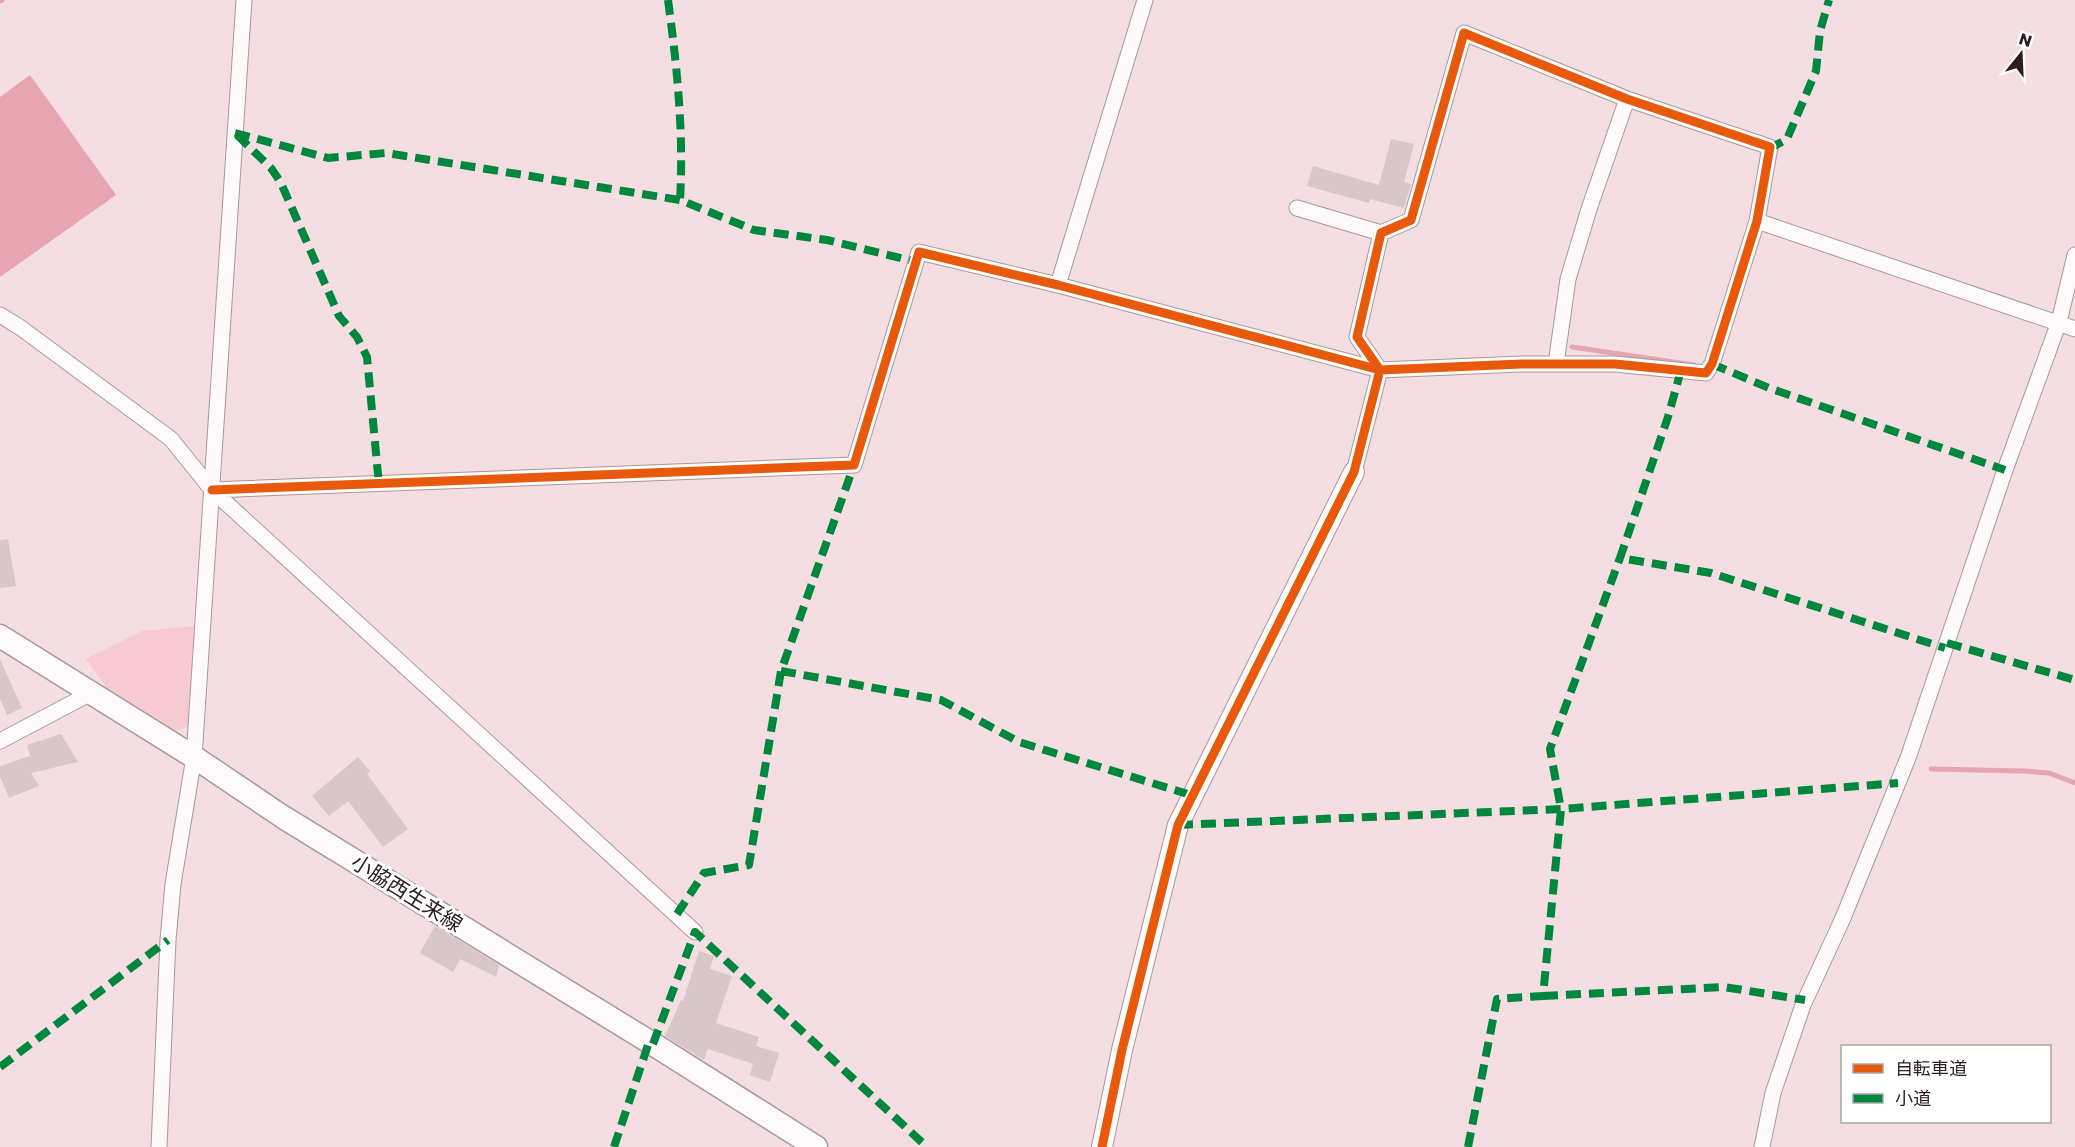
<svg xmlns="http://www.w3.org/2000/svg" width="2075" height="1147" font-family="Poppins,'Noto Sans JP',sans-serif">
	<rect width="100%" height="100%" fill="#f5dee2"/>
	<path fill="#f7cad2" d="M195 626 192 725 170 733 114 698 86 659 142 631Z"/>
	<path fill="#e7a4b1" d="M30 75 116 195 0 277V97Z"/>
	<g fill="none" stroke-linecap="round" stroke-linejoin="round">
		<path stroke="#e7a4b1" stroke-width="5" d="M0 1 2 0
			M1572 347 1694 365
			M1931 769 2024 771 2049 773 2075 783"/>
	</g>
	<path fill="#d8c6c9" d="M1391 139 1414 144 1404 182 1411 184 1404 208 1370 199 1369 203 1307 186 1313 166 1379 185Z
		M8 539 16 586 0 588V540Z
		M0 659 22 708 7 715 0 699Z
		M61 734 78 762 31 773 39 786 9 798 0 776V766L30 756 27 745Z
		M358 757 370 771 367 774 408 829 383 847 348 801 329 816 312 796Z
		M435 926 499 965 496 977 460 959 453 972 420 953Z
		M699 951 714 956 710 969 732 976 716 1023 759 1037 756 1046 779 1053 770 1082 750 1075 753 1064 708 1049 704 1060 665 1036 681 1000 683 1001Z"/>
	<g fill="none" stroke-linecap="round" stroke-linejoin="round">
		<defs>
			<path id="minor" d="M1297 208 1381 233
				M1757 221 2075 329
				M1058 285 1145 0
				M0 315 21 328 171 439 212 490 695 932
				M1556 364 1568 279 1589 209 1627 99
				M212 490 854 465 919 252 1058 285 1380 370 1521 364H1615L1706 373 1712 364 1757 221 1770 147 1627 99 1464 33 1411 220 1381 233 1357 337 1380 370 1354 472
				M0 741 91 693
				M159 1147 168 940 173 884 194 757 244 0
				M1762 1147 1773 1093 1803 1005 1843 918 1908 758 2005 470 2059 322 2075 255"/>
			<path id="tertiary" d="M1102 1147 1122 1050 1178 825 1354 472"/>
			<path id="secondary" d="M0 636 194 757 283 817 653 1044 816 1147"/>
		</defs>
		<use href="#minor" stroke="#a9989b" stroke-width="17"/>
		<use href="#tertiary" stroke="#a9989b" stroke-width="22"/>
		<use href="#secondary" stroke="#a9989b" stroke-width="25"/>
		<use href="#minor" stroke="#fefafb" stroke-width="15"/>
		<use href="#tertiary" stroke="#fefafb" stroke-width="20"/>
		<use href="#secondary" stroke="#fefafb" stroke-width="22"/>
		<path stroke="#00873e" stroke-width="8" stroke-dasharray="15 8" stroke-linecap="butt" d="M668 0C677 66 684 133 680 200
			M235 133 328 158 386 153 680 200 754 230 827 240 917 262
			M237 135 271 168 281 183 339 316 357 337 367 357 379 485
			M1769 149 1787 139 1816 71 1820 31 1829 0
			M1712 364 1769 388 2005 470
			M1681 370 1668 417 1620 558 1711 573 1945 648
			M1947 643 2075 680
			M781 671 941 700 1019 742 1194 796
			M1178 825 1561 809 1898 783
			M677 914 704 873 749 865 781 671 854 465
			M1543 996 1724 987 1805 1000
			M653 1044 695 932 927 1147
			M0 1067 168 940
			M614 1147 649 1042
			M1468 1147 1497 999 1543 996 1561 809 1550 749 1620 558"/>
		<defs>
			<path id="cycleway" d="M212 490 854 465 919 252 1058 285 1380 370 1521 364H1615L1706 373 1712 364 1757 221 1770 147 1627 99 1464 33 1411 220 1381 233 1357 337 1380 370 1354 472 1178 825 1122 1050 1102 1147"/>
		</defs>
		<use href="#cycleway" stroke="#fff" stroke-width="13"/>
		<use href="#cycleway" stroke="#e8590c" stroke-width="9"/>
	</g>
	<g text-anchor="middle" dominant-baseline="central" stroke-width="6" stroke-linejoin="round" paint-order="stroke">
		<g font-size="21" fill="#2b1c1f" stroke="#fff">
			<text transform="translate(407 893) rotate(32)">小脇西生来線</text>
		</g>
	</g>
	<rect x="1841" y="1045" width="210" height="78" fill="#ffffff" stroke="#aaa4a5" stroke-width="1.5"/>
	<rect x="1853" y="1064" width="30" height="9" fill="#e8590c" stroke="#aaa4a5" stroke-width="1.5"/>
	<text x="1895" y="1075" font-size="18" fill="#2b1c1f">自転車道</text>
	<rect x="1853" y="1094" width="30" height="9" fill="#00873e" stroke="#aaa4a5" stroke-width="1.5"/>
	<text x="1895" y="1105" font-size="18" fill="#2b1c1f">小道</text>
	<g transform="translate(2021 54) rotate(18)" stroke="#ffffff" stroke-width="4.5" paint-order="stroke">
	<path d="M0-4.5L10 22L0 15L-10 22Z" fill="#2b1c1f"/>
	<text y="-9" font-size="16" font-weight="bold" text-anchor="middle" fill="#2b1c1f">N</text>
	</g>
</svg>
